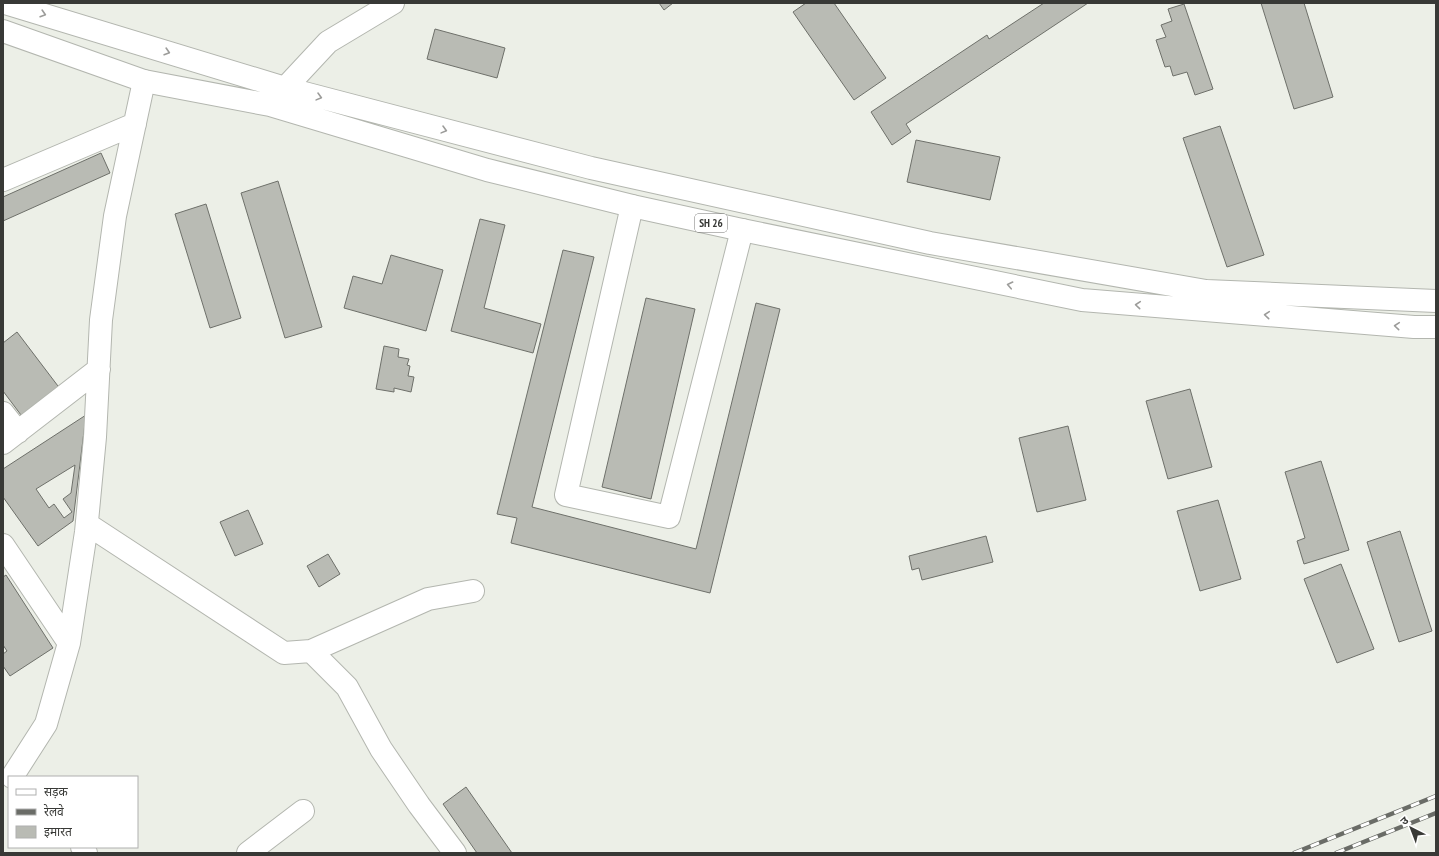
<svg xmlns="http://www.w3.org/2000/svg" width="1439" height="856" font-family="'PT Sans Narrow','Noto Sans Devanagari',sans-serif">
	<rect width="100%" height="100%" fill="#ecefe7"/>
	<path fill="#b9bbb4" stroke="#6e706a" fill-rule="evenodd" d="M659 3H673L664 10Z
		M806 3H834L886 78 854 100 793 12Z
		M1044 3H1088L906 124 911 132 892 145 871 112 987 35 989 39Z
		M1261 3H1304L1333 97 1294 109Z
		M1184 4 1213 89 1195 95 1187 72 1173 76 1170 66 1165 67 1156 40 1166 37 1161 25 1172 21 1168 9Z
		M435 29 505 48 497 78 427 59Z
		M1220 126 1264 255 1227 267 1183 138Z
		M916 140 1000 157 990 200 907 182Z
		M101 153 110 173 3 221V197Z
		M278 181 322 327 285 338 241 193Z
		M206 204 241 318 210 328 175 214Z
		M480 219 505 225 484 308 541 324 533 353 451 331Z
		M563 250 594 257 532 507 696 549 756 303 780 309 710 593 511 543 517 518 497 514Z
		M391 255 443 270 426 331 344 308 353 276 382 284Z
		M646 298 695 309 651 499 602 487Z
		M17 332 61 390 24 419 3 391V343Z
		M384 346 399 349 398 357 409 359 407 365 410 366 408 376 414 377 411 392 394 388V392L376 389Z
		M1190 389 1212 467 1168 479 1146 401Z
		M86 415 73 521 38 546 3 497V469ZM75 465 71 493 63 499 72 512 64 518 54 504 49 508 36 489Z
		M1068 426 1086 500 1037 512 1019 438Z
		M1321 461 1349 550 1304 564 1297 541 1305 538 1285 472Z
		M1218 500 1241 579 1200 591 1177 511Z
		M248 510 263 544 235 556 220 522Z
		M1400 531 1432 631 1399 642 1367 542Z
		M986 536 993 562 922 580 919 568 912 570 909 556Z
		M328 554 340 574 319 587 307 566Z
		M1341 564 1374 649 1337 663 1304 579Z
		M6 575 53 648 10 676 3 666V654L7 651 3 645V577Z
		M466 787 512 853H477L443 804Z"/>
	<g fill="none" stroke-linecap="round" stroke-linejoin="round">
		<defs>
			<path id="street" d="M274 100 328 42 393 3
				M3 180 135 124
				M632 206 566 495 669 517 742 230
				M3 413 18 432
				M3 443 99 369
				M87 524 284 653 311 651 428 599 473 591
				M3 545 69 643
				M311 651 347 687 381 749 419 805 455 853
				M12 777 46 724 69 643 86 532 95 437 101 320 115 216 144 81
				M82 847 86 853
				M248 853 303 811"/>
			<path id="primary" d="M5 3 285 88 591 168 930 243 1206 291 1436 301
				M3 31 144 81 270 105 487 170 632 206 742 230 1082 300 1414 327H1436"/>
		</defs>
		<use href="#street" stroke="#b3b6af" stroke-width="24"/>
		<use href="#primary" stroke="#b3b6af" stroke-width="24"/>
		<use href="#street" stroke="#fff" stroke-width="22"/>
		<use href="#primary" stroke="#fff" stroke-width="22"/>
		<defs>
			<path id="rail" d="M1294 853 1436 796
				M1336 853 1436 813"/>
		</defs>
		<use href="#rail" stroke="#6a6c67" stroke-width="4.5"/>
		<use href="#rail" stroke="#fff" stroke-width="3" stroke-dasharray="9" stroke-linecap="butt"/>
	</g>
	<defs><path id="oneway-chevron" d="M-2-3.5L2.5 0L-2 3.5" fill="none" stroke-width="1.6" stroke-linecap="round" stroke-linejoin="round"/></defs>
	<g stroke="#9c9c9a">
		<use href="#oneway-chevron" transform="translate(43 14) rotate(17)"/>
		<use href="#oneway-chevron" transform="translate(167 52) rotate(17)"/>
		<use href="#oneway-chevron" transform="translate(319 97) rotate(15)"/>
		<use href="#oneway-chevron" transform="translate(444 130) rotate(15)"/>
		<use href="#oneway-chevron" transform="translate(1010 285) rotate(-168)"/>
		<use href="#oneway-chevron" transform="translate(1138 305) rotate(-175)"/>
		<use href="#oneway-chevron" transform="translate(1267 315) rotate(-175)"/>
		<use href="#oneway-chevron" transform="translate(1397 326) rotate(-175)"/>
	</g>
	<g text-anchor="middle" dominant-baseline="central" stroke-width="3" stroke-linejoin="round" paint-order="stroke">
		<rect fill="#fff" stroke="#747472" stroke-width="1" x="695" y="214" width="32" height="18" rx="3"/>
		<g font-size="11" font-weight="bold" fill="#383936">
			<text x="711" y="223">SH 26</text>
		</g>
	</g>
	<rect width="1439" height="856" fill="none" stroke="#383936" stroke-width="8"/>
	<rect x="8" y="776" width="130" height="72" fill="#ffffff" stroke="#afb0af"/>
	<rect x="16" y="789" width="20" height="6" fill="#ffffff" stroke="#afb0af"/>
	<text x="44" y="796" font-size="12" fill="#383936">सड़क</text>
	<rect x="16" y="809" width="20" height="6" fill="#6a6c67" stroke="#afb0af"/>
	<text x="44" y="816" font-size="12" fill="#383936">रेलवे</text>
	<rect x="16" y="826" width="20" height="12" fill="#b9bbb4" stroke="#afb0af"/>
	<text x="44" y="836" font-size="12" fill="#383936">इमारत</text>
	<g transform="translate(1411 828) rotate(318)" stroke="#ffffff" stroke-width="3" paint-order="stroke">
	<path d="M0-3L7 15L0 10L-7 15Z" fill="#383936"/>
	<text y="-6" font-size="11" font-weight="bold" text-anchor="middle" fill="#383936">उ</text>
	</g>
</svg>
